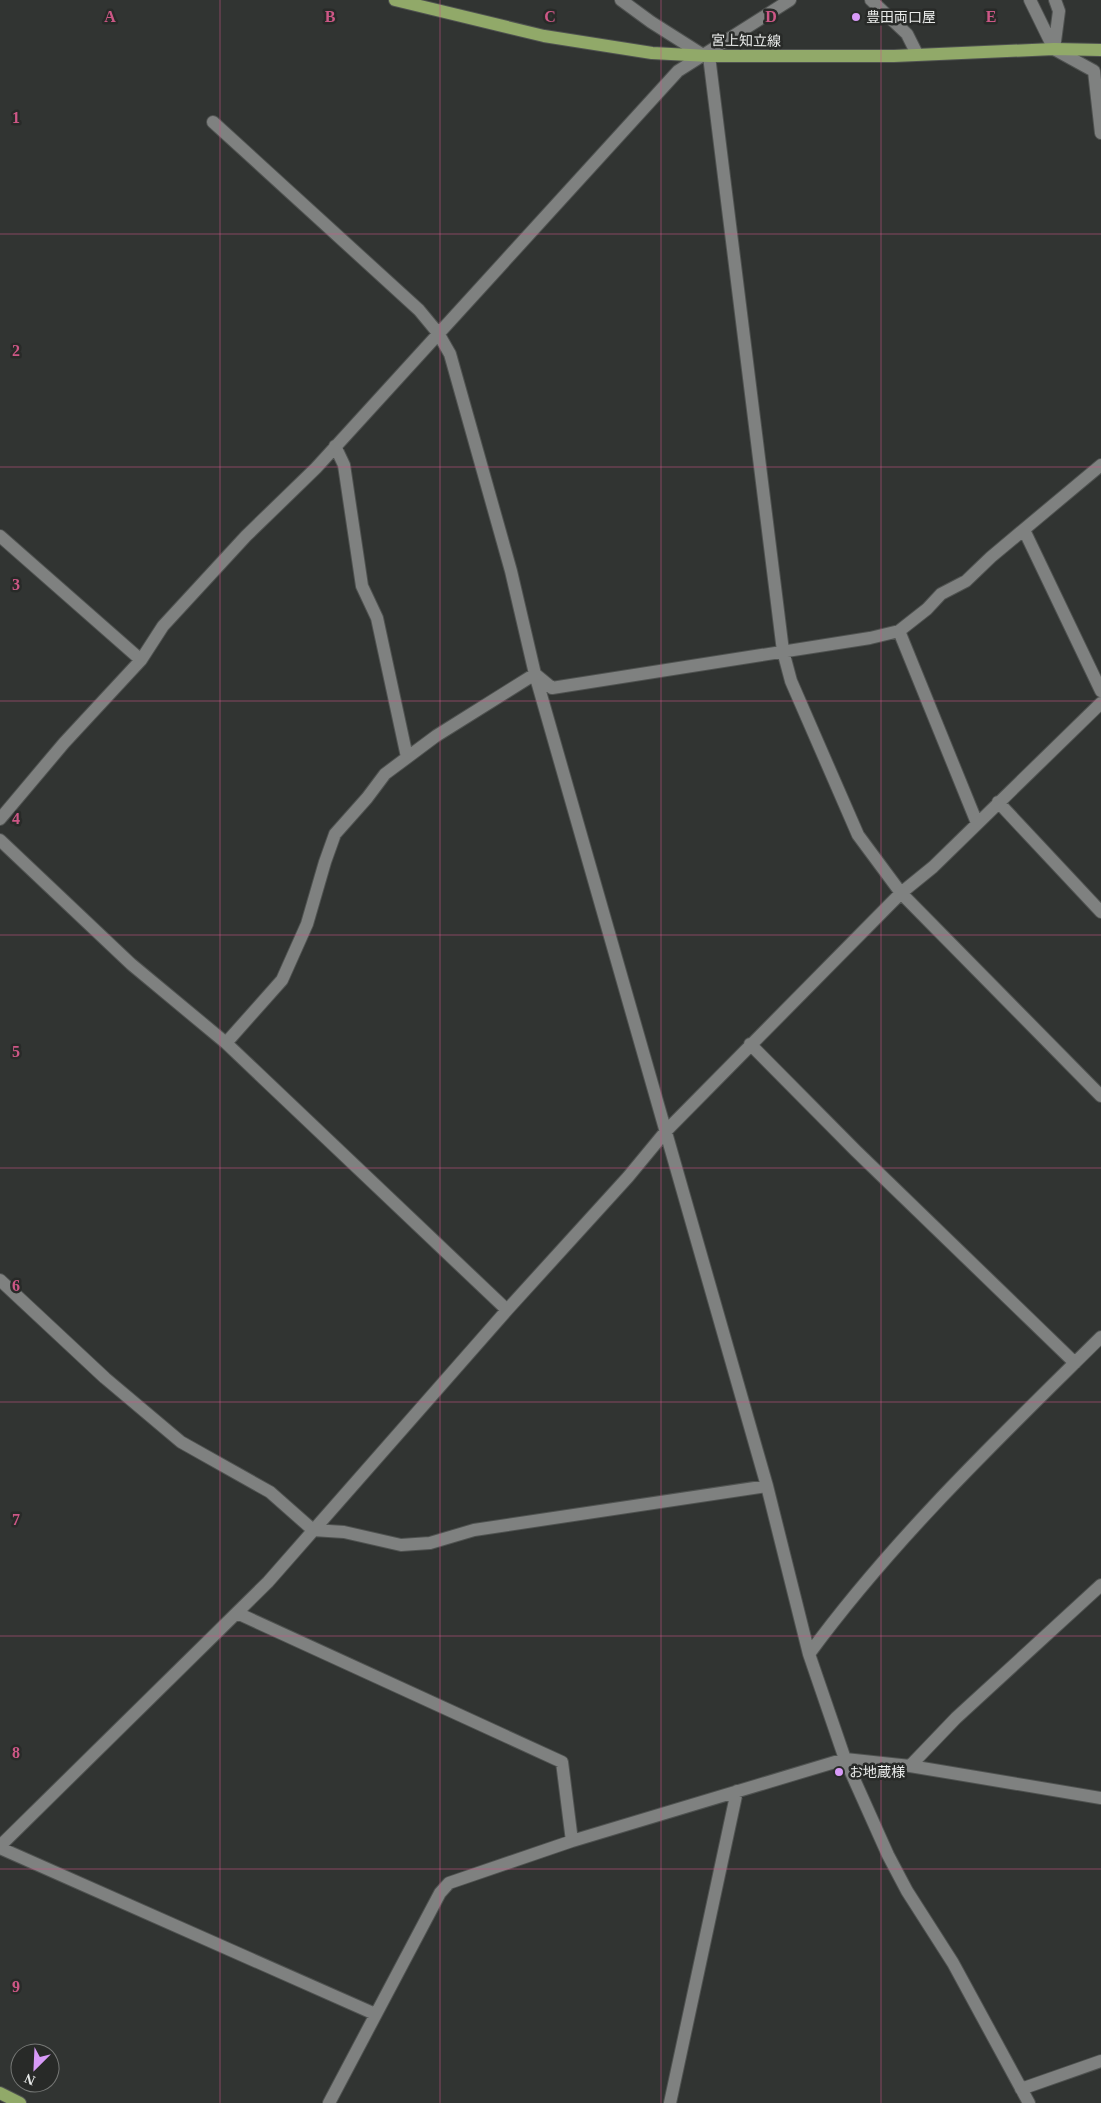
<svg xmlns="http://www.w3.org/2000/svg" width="1101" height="2103" font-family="'Times New Roman','Noto Sans JP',serif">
	<rect width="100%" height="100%" fill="#313432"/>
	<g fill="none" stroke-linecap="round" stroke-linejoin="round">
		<defs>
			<path id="minor" d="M621 0 651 22 703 55
				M871 0 907 34 917 54
				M1030 0 1054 49 1094 71 1101 133
				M1054 49 1059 11 1055 0
				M709 56 783 651 791 681 858 835 901 893 1101 1096
				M213 122 419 310 438 333 450 354 511 571 535 674 767 1486 809 1654 845 1759 888 1855 907 1891 953 1963 1029 2103
				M335 446 344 465 362 586 377 618 407 757
				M1024 530 1101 691
				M0 536 141 660
				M899 631 977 823
				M535 674 552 688 870 638 899 631 927 609 941 594 966 581 991 557 1101 465
				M998 802 1101 912
				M0 819 64 743 141 660 163 626 246 536 316 468 678 71 790 0
				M0 840 131 964 226 1043 507 1310
				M226 1043 282 980 307 924 325 862 335 834 367 798 385 774 436 736 535 674
				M750 1044 856 1151 1075 1363
				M0 1280 105 1378 181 1442 270 1492 313 1530 344 1532 401 1545 430 1543 474 1530 767 1486
				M237 1613 562 1762 572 1841
				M809 1654C894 1538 999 1438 1101 1337
				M910 1766 956 1718 1101 1585
				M0 1846 268 1582 507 1310 628 1177 666 1131 901 893 933 867 1101 703
				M0 1848 375 2014
				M1021 2089 1101 2061
				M329 2103 440 1893 449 1883 572 1841 845 1759 910 1766 1101 1798
				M670 2103 737 1791"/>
			<path id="major" d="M395 0 544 36 652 53 709 56H894L1054 49 1101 50
				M0 2093 20 2103"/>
		</defs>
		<use href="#minor" stroke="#4f5250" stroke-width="14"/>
		<use href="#major" stroke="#4f5250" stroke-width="14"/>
		<use href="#minor" stroke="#7f8180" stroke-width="12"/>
		<use href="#major" stroke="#91a969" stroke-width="12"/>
	</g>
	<path fill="none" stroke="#cd5786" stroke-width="1" stroke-opacity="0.55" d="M220 0V2103M440 0V2103M661 0V2103M881 0V2103M0 234H1101M0 467H1101M0 701H1101M0 935H1101M0 1168H1101M0 1402H1101M0 1636H1101M0 1869H1101"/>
	<g fill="#d89af8" stroke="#282a28" stroke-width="2">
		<circle cx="856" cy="17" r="5"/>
		<circle cx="839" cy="1772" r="5"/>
	</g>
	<g text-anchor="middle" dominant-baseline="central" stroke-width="5" stroke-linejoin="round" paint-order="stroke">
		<g font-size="14" fill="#e8eae9" stroke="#282a28" text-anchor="start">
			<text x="866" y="17">豊田両口屋</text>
			<text x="849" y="1772">お地蔵様</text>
		</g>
		<g font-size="14" fill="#e8eae9" stroke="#282a28">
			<text transform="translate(746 41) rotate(1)">宮上知立線</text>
		</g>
	</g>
	<g font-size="16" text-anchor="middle" font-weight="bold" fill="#cd5786" stroke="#282a28" stroke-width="5" stroke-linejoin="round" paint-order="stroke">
		<text x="110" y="22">A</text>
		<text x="330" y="22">B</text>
		<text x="550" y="22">C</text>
		<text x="771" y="22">D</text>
		<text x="991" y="22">E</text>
		<text x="16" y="123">1</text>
		<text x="16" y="356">2</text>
		<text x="16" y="590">3</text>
		<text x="16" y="824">4</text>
		<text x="16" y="1057">5</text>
		<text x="16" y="1291">6</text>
		<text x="16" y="1525">7</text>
		<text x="16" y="1758">8</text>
		<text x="16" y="1992">9</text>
	</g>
	<g transform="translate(35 2068) rotate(204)"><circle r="24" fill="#282a28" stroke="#757775"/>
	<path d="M0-4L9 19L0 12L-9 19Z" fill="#d89af8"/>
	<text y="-8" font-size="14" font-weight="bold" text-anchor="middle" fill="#e8eae9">N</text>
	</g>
</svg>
